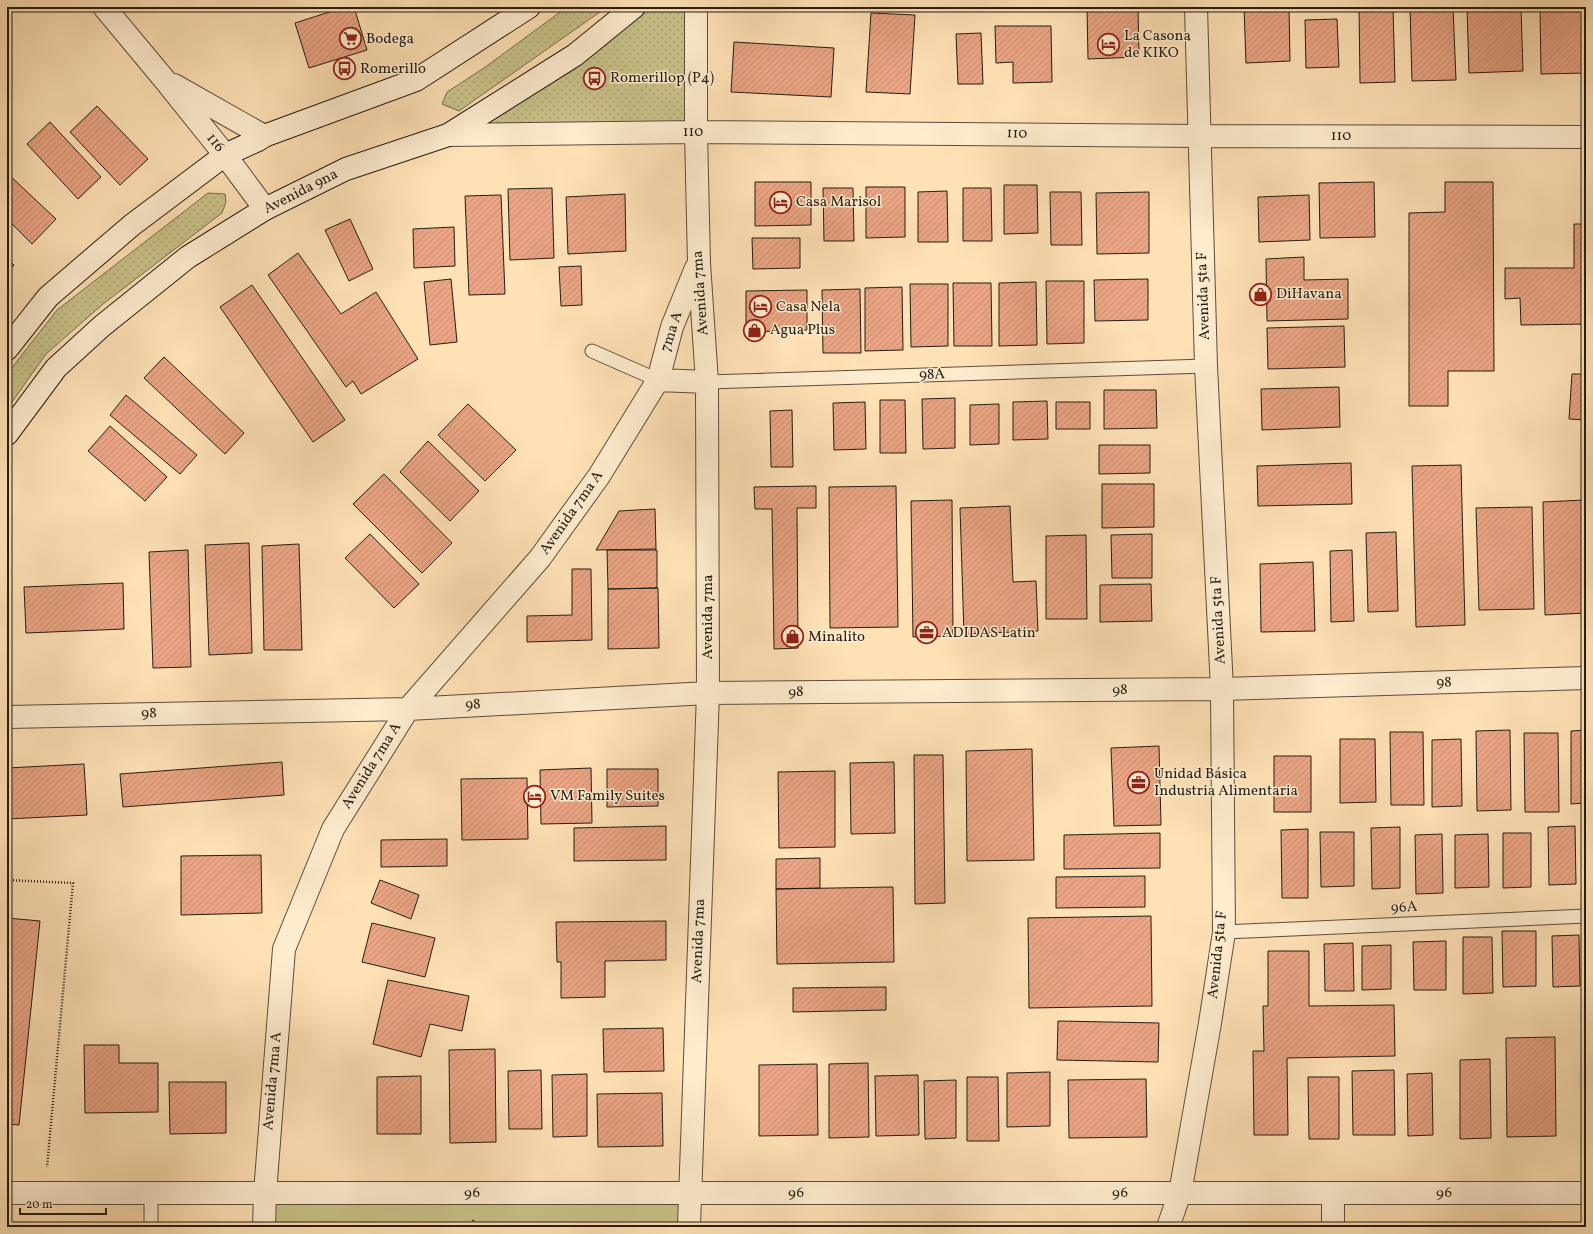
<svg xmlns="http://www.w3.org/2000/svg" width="1593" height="1234" font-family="Vollkorn,serif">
	<defs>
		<pattern id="grass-dots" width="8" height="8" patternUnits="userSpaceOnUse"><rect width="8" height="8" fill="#c8c188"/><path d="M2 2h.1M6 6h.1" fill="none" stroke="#aca574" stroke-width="1.8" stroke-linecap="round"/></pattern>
		<pattern id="building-hatch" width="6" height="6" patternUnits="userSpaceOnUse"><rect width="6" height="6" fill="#e9a585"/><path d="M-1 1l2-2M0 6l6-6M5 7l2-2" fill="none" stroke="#c88d72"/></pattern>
	</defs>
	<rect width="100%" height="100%" fill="#fee1b5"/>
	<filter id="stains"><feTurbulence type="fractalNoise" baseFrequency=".005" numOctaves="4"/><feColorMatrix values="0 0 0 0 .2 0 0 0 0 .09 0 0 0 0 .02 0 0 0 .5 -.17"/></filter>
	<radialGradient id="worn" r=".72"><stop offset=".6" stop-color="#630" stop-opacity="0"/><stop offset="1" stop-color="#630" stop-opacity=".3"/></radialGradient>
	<path fill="url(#grass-dots)" stroke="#766e4e" d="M567 7H607L459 111 442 104 447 92 484 68Z
		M634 7H696V132L448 135Z
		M208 193 225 194 226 202 222 213 103 304 46 354 7 409V374L57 310Z"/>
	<path fill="#c8c188" stroke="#766e4e" d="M265 1193H689V1227H264Z"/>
	<path fill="url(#building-hatch)" stroke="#251c13" d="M345 7H354L367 50 309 68 295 23Z
		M1087 7H1138L1139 57 1088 59Z
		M1244 7H1319L1289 8 1290 61 1246 63Z
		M1359 7H1393L1395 82 1360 83Z
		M1410 7H1453L1456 80 1412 81Z
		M1467 7H1521L1523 71 1469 73Z
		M1540 7H1585L1586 73 1541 74Z
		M871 13 915 15 910 94 866 92Z
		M1337 19 1339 67 1306 68 1305 20Z
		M995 26H1051L1052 82 1013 83V62L996 63Z
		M981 33 983 84H958L956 34Z
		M734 42 834 48 831 97 731 92Z
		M97 106 148 159 120 185 70 132Z
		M50 122 101 177 78 199 27 144Z
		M7 173 56 219 32 244 7 219Z
		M755 182H811V225L755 226Z
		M1374 182 1375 237 1320 238 1319 183Z
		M1445 182H1493L1494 371H1448V406H1409V213L1445 212Z
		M1004 185H1037L1038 233 1004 234Z
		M866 187H905V237L866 238Z
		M552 188 554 258 510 260 508 189Z
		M823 188H853L854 241H824Z
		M963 188H991L992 241H963Z
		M947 191 948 242H918V192Z
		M1050 192H1081L1082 245H1051Z
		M1149 192V253L1097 254 1096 193Z
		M625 194 626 251 568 254 566 197Z
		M501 195 505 294 469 295 465 196Z
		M1309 195 1310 240 1259 242 1258 197Z
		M350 219 373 269 349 281 325 230Z
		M1574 224H1586V324L1521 325 1520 298 1505 299V268H1574Z
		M454 227 455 266 414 268 413 229Z
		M752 238H800V268L753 269Z
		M298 253 341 314 376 292 418 359 361 394 353 381 346 387 268 275Z
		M1304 257V280L1348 279V319L1267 321 1266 259Z
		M7 259 14 265 7 273Z
		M581 266 582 305 561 306 559 267Z
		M451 279 457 342 430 345 424 282Z
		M1148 279V320L1095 321 1094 280Z
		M1046 281H1084V343L1047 344Z
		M1036 282 1037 345 999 346V283Z
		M953 283H991L992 346H954Z
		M910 284H948V346L911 347Z
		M252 285 345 420 313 442 220 307Z
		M902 287 903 350 865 351V288Z
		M860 289 861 353H823L822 290Z
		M807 290V330L746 332V291Z
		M1344 326 1345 367 1268 369 1267 328Z
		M164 357 244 433 225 454 144 378Z
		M1572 374H1586V420L1569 419Z
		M1339 387 1340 427 1262 430 1261 389Z
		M1104 390H1156L1157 428 1104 429Z
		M126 395 197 455 180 474 110 415Z
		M955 398V448L923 449 922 399Z
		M880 400H905L906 453H880Z
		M1047 401 1048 439 1013 440V402Z
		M865 402 866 449 834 450 833 403Z
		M1056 402H1090V429H1056Z
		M468 404 516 450 485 481 438 435Z
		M999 404V444L970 445V405Z
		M792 410 793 467H771L770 411Z
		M110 426 167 477 145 501 88 451Z
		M428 441 479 491 450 521 400 472Z
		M1099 445H1150V473L1099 474Z
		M1351 463 1352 504 1258 506 1257 466Z
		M1461 465 1465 625 1416 627 1412 466Z
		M384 474 452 543 422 573 353 504Z
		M1102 484H1154V527L1102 528Z
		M816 486V508H797L798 648 774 649 772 509H755L754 487Z
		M896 486 898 627 830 628 829 487Z
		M952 500 953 636 913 637 911 501Z
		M1584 500 1586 613 1545 615 1543 502Z
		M1010 506 1013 582 1036 581 1038 631 964 634 960 508Z
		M1532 507 1534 609 1479 610 1476 508Z
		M655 509 656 549 596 550 619 511Z
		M1396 532 1398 611 1368 612 1366 533Z
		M370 534 419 584 394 608 345 558Z
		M1152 534V578H1112L1111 535Z
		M1086 535 1087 619H1046V536Z
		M249 543 252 653 209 655 205 545Z
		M299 544 302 650H264L262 546Z
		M188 550 191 667 153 668 149 552Z
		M607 550H657V588L608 589Z
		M1352 550 1354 621 1331 622 1330 551Z
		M1313 562 1315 631 1261 632 1260 564Z
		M572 569H591L592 640 527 642V616L572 615Z
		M123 583 124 629 26 633 24 587Z
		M1151 584 1152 621 1100 622V585Z
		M658 588 659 648 608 649V589Z
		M1510 730 1511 810 1477 811 1476 731Z
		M1586 730V803L1571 804V731Z
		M1390 732H1423L1424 805H1391Z
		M1524 733H1558L1559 812H1525Z
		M1340 739H1375L1376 802 1340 803Z
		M1461 739 1462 806 1432 807V740Z
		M1159 746 1161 825 1114 826 1111 748Z
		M1032 749 1034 860 967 861 966 751Z
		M914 755H943L945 903 915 904Z
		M1274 756H1311V812H1274Z
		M282 762 284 795 123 807 120 774Z
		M894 762 895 833 851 834 850 763Z
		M84 764 87 815 7 819V768Z
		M591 768 592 823 541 824 540 770Z
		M607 769H658V806L607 807Z
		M835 771V847L779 848 778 772Z
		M527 778 528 839 462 840 461 779Z
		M666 826V860L574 861V828Z
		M1575 826 1576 884 1549 885 1548 827Z
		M1400 827V888L1372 889 1371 828Z
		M1308 829V898H1282L1281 830Z
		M1320 832H1354V886L1321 887Z
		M1160 833V868L1064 869V835Z
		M1503 833H1531V887L1503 888Z
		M1442 834 1443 893 1416 894 1415 835Z
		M1488 834 1489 887 1455 888V835Z
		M447 839V866L381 867V840Z
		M261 855 262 913 181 915V856Z
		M820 858V888L776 889V859Z
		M1145 876V907L1056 908V877Z
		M380 880 419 895 411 919 371 903Z
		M893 887 894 962 777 964 776 889Z
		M1151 916 1152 1006 1029 1008 1028 918Z
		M7 918 40 921 19 1125 7 1124Z
		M666 921V960L605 961V997L561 998V962H557L556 922Z
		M372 923 435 938 425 977 362 962Z
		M1502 931H1536V986L1503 987Z
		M1579 935 1580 986 1553 987 1552 936Z
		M1463 937H1492L1493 993 1463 994Z
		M1446 941V990H1414L1413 942Z
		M1353 943 1354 991H1325L1324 944Z
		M1391 945V989L1362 990V946Z
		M1268 951H1309V1006L1394 1005 1395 1056 1287 1058 1288 1135H1254L1253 1051H1264L1263 1006H1268Z
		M388 980 469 996 462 1031 430 1024 421 1057 373 1044Z
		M886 987V1010L793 1012V988Z
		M1058 1021 1159 1023 1158 1062 1057 1060Z
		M663 1028 664 1071 604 1072 603 1029Z
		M1555 1037 1556 1136 1507 1137 1506 1038Z
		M84 1045H119V1063H158V1112L85 1113Z
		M495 1049 496 1142 450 1143 449 1050Z
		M1490 1059 1491 1138 1460 1139V1060Z
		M868 1063 869 1137 829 1138V1064Z
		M817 1064 818 1135 759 1136V1065Z
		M541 1070 542 1129H509L508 1071Z
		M1394 1070 1395 1135H1353L1352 1071Z
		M1050 1072V1126L1007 1127V1073Z
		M1432 1073 1433 1135 1408 1136 1407 1074Z
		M587 1074V1136L553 1137 552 1075Z
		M918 1075 919 1135 876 1136 875 1076Z
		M421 1076V1134H377V1077Z
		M967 1077H998L999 1141H967Z
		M1308 1077H1339V1139H1309Z
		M1146 1079 1147 1137 1069 1138 1068 1080Z
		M956 1080V1138L925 1139 924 1081Z
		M169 1082H226V1133L170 1134Z
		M662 1093 663 1146 598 1147 597 1094Z
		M132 1225V1227H87Z"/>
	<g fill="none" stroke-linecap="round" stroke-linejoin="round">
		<defs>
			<path id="service" d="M592 351 658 380
				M707 382 1206 366
				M1224 932 1586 916
				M151 1227V1193"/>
			<path id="minor" d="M104 7 164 79 225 155 265 209
				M174 85 264 136
				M448 135 696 132 1200 136 1586 137
				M658 380 707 382
				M7 717 408 709 708 693 1222 689 1586 678
				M7 1193H1586
				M264 1227 265 1193 284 949 333 829 408 709 540 558 599 476 658 380 672 327 696 268
				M689 1227 708 693 707 382 699 263 696 132V7
				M1168 1227 1180 1193 1210 1023 1224 932 1222 689 1206 366 1196 7
				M1333 1227V1193"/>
			<path id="secondary" d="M7 349 48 297 132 225 225 155 258 140 264 136 416 80 529 7
				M7 434 56 368 102 326 188 257 265 209 346 169 448 135 575 55 634 7"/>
		</defs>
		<use href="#service" stroke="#5b4d3c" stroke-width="15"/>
		<use href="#minor" stroke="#5b4d3c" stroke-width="24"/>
		<use href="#secondary" stroke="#251c13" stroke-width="24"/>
		<path stroke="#251c13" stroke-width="2.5" stroke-dasharray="1 2" stroke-linecap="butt" d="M7 880 73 883 47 1167
			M473 1227V1220"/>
		<use href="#service" stroke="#feeccf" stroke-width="13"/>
		<use href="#minor" stroke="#feeccf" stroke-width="22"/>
		<use href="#secondary" stroke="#feeccf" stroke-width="22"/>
	</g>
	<defs>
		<symbol id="supermarket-ring" viewBox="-11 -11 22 22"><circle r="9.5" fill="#feeccf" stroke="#8f2418" stroke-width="1.5"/><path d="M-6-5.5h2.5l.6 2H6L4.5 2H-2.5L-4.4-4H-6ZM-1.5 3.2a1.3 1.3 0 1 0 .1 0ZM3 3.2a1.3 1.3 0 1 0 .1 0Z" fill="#8f2418"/></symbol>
		<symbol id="hotel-ring" viewBox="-11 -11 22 22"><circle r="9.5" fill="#feeccf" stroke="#8f2418" stroke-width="1.5"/><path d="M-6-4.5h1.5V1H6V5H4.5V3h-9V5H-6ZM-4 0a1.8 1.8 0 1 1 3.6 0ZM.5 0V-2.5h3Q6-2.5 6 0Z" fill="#8f2418"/></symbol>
		<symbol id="bus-ring" viewBox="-11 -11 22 22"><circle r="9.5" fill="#feeccf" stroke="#8f2418" stroke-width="1.5"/><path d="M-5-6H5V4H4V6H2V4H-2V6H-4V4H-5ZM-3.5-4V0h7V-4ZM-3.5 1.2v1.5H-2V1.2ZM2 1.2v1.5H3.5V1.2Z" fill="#8f2418"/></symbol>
		<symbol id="shop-ring" viewBox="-11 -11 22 22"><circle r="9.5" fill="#feeccf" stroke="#8f2418" stroke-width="1.5"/><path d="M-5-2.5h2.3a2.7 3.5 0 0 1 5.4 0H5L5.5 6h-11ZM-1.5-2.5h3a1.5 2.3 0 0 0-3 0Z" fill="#8f2418"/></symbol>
		<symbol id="office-ring" viewBox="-11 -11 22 22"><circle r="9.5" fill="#feeccf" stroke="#8f2418" stroke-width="1.5"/><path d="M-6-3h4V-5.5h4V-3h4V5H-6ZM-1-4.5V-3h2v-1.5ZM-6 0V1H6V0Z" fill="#8f2418"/></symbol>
	</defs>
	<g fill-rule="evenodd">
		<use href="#supermarket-ring" x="338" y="26" width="25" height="25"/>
		<use href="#hotel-ring" x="1096" y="32" width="25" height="25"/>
		<use href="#bus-ring" x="332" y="56" width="25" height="25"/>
		<use href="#bus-ring" x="582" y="66" width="25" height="25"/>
		<use href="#hotel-ring" x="768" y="190" width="25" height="25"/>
		<use href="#shop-ring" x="1248" y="282" width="25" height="25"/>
		<use href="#hotel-ring" x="748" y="294" width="25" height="25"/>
		<use href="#shop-ring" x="742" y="318" width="25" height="25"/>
		<use href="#office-ring" x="914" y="620" width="25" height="25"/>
		<use href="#shop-ring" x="780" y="624" width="25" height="25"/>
		<use href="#office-ring" x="1126" y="770" width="25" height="25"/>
		<use href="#hotel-ring" x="522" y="784" width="25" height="25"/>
	</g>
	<g text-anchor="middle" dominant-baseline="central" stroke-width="3" stroke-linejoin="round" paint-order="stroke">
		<g font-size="15" fill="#251c13" stroke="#feeccf" text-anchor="start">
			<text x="1124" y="36">La Casona<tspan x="1124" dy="17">de KIKO</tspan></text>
			<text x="366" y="39">Bodega</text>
			<text x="360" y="69">Romerillo</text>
			<text x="610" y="78">Romerillop (P4)</text>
			<text x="796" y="202">Casa Marisol</text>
			<text x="1276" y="294">DiHavana</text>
			<text x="776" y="307">Casa Nela</text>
			<text x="770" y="330">Agua Plus</text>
			<text x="942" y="633">ADIDAS Latin</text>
			<text x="808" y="637">Minalito</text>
			<text x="1154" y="774">Unidad Básica<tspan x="1154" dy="17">Industria Alimentaria</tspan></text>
			<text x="550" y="796">VM Family Suites</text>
		</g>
		<g font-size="15" fill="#251c13" stroke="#feeccf">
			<text x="693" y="132">110</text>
			<text transform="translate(1017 134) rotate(1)">110</text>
			<text x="1341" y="136">110</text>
			<text transform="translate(215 143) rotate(51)">116</text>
			<text transform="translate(301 192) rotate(-27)">Avenida 9na</text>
			<text transform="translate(701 293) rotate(-94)">Avenida 7ma</text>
			<text transform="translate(1204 296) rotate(-92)">Avenida 5ta F</text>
			<text transform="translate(672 332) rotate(-72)">7ma A</text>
			<text transform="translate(932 375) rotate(-2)">98A</text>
			<text transform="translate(572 513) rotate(-55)">Avenida 7ma A</text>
			<text transform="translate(708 617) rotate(-90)">Avenida 7ma</text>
			<text transform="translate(1219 620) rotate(-93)">Avenida 5ta F</text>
			<text transform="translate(1444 683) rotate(-2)">98</text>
			<text x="1120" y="690">98</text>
			<text x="796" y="692">98</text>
			<text transform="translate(473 705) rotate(-3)">98</text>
			<text transform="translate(149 714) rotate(-1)">98</text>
			<text transform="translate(372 766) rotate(-58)">Avenida 7ma A</text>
			<text transform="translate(1404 908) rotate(-3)">96A</text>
			<text transform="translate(699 941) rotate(-88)">Avenida 7ma</text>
			<text transform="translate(1218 955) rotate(-84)">Avenida 5ta F</text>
			<text transform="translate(273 1081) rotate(-85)">Avenida 7ma A</text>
			<text x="472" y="1193">96</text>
			<text x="796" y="1193">96</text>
			<text x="1120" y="1193">96</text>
			<text x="1444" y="1193">96</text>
		</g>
	</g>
	<rect width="1593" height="1234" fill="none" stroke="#fee1b5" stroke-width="24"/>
	<rect x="8" y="8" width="1577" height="1218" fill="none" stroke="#251c13" stroke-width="2"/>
	<rect x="12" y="12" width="1569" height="1210" fill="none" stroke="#251c13"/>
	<path d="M20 1208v6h86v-6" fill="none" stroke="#251c13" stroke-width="2"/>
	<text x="26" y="1208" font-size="12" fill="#251c13" stroke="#feeccf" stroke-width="3" paint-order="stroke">20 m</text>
	<rect width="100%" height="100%" filter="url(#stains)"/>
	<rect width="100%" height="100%" fill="url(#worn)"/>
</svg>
